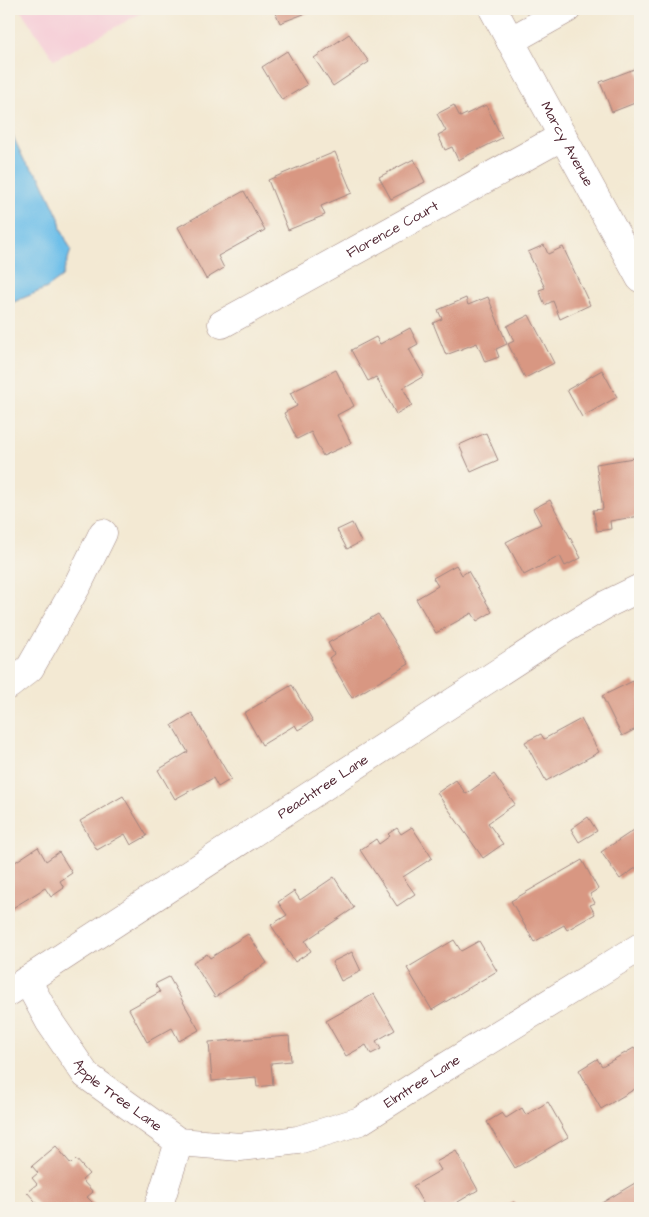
<svg xmlns="http://www.w3.org/2000/svg" width="649" height="1217" font-family="'Architects Daughter',sans-serif">
	<rect width="100%" height="100%" fill="#f7f3e8"/>
	<filter id="ink" filterUnits="userSpaceOnUse"><feTurbulence type="fractalNoise" baseFrequency=".02" numOctaves="2"/><feDisplacementMap in="SourceGraphic" scale="10" xChannelSelector="R" yChannelSelector="G"/><feConvolveMatrix kernelMatrix="1 2 1 2 8 2 1 2 1" color-interpolation-filters="sRGB"/></filter>
	<filter id="wash" filterUnits="userSpaceOnUse"><feTurbulence type="fractalNoise" baseFrequency=".0096" numOctaves="4" result="noise"/><feDisplacementMap in="SourceGraphic" scale="20" xChannelSelector="R" yChannelSelector="G"/><feGaussianBlur stdDeviation="1.12" result="paint"/><feColorMatrix in="noise" values="0 0 0 0 0 0 0 0 0 0 0 0 0 0 0 0 0 1.4 0 .05"/><feComposite in="paint" operator="in"/></filter>
	<g filter="url(#wash)">
		<rect width="100%" height="100%" fill="#f3e9d3"/>
		<path fill="#f6cfd8" d="M20 9H149L54 60Z"/>
		<path fill="#6ebfe9" stroke="#5c6f8a" d="M9 128 25 162 40 177 59 218 61 229 71 250 62 277 47 288 9 304Z"/>
		<g id="blocks">
			<path fill="#d89782" d="M274 9H317L280 23Z
				M349 34 369 62 333 86 314 58Z
				M287 51 307 85 282 100 262 67Z
				M637 68 640 77V101L612 112 600 82Z
				M454 105 460 117 486 105 502 138 458 160 452 147 445 150 438 135 446 131 437 114Z
				M335 152 352 193 321 206 325 215 288 230 268 180Z
				M414 159 425 182 391 199 379 177Z
				M244 191 265 230 218 256 224 268 206 279 178 227Z
				M544 245 548 254 563 247 590 305 560 319 553 301 545 305 539 290 545 288 528 252Z
				M488 297 507 344 496 349 499 357 485 362 477 343 446 355 433 323 442 319 438 310 466 298 468 305Z
				M529 315 554 363 525 378 508 344 514 341 507 326Z
				M410 328 418 344 409 349 424 376 403 388 412 405 396 414 376 377 368 381 351 350 376 337 380 344Z
				M336 370 354 406 337 415 351 443 323 456 311 432 297 439 284 413 297 406 290 393Z
				M602 370 617 397 582 417 567 390Z
				M486 433 498 460 471 472 459 445Z
				M640 457V473L635 474 640 505V516L610 521 611 529 597 531 593 510 603 509 596 464Z
				M550 500 581 558 565 566 560 556 524 575 506 542 541 524 533 509Z
				M352 523 361 542 347 549 337 530Z
				M456 565 462 575 468 571 492 612 477 621 472 613 436 633 416 599 438 586 433 578Z
				M378 614 409 664 352 698 329 658 334 654 328 643Z
				M633 681 636 686 640 684V727L622 736 602 696Z
				M292 685 313 721 298 730 295 725 262 745 244 713Z
				M192 713 231 779 218 787 213 778 175 799 158 770 188 752 172 725Z
				M581 719 599 752 546 781 525 742 541 734 544 739Z
				M494 774 515 804 488 823 503 844 483 858 437 793 456 780 466 794Z
				M123 796 147 836 131 845 125 834 97 850 80 821Z
				M588 817 597 831 579 842 571 829Z
				M640 826V865L620 879 601 852Z
				M412 827 432 858 403 877 415 894 397 906 360 850 376 839 379 844 390 836 388 834 397 828 401 834Z
				M38 847 46 861 59 852 72 873 60 881 64 888 51 897 45 888 11 909 9 907V866Z
				M582 860 598 889 590 894 595 903 590 905 595 914 567 930 564 925 534 942 511 901Z
				M334 877 354 908 305 941 311 951 295 962 271 925 287 915 278 902 294 891 300 900Z
				M248 934 267 963 215 997 193 962 207 954 210 958Z
				M454 940 461 951 479 941 497 971 432 1010 407 968Z
				M352 952 361 971 341 981 332 962Z
				M169 977 199 1030 179 1041 172 1028 147 1042 129 1009 160 992 155 984Z
				M374 994 395 1030 376 1041 381 1049 371 1054 366 1045 346 1056 326 1021Z
				M289 1036 291 1061 271 1063 273 1085 257 1087 256 1077 212 1081 209 1042Z
				M634 1048 639 1055 640 1054V1086L601 1109 579 1070 597 1059 602 1066Z
				M548 1102 568 1137 515 1168 487 1122 502 1113 506 1118 522 1108 526 1115Z
				M56 1146 71 1164 76 1159 89 1174 82 1180 93 1192 87 1197 98 1208H41L27 1192 37 1184 32 1178 38 1173 32 1166Z
				M456 1151 478 1190 448 1208H426L413 1186 441 1170 436 1162Z
				M640 1180V1208H596L595 1207Z
				M514 1202 517 1208H503Z"/>
		</g>
	</g>
	<g filter="url(#ink)">
		<use href="#blocks" fill-opacity="0" stroke="#9e847f" stroke-width="1"/>
		<g fill="none" stroke-linecap="round" stroke-linejoin="round">
			<defs>
				<g id="minor">
					<path id="s1" d="M493 9 640 278"/>
					<path d="M510 41 567 9"/>
					<path id="s2" d="M222 324 563 136"/>
					<path d="M9 685 30 668 78 584 103 533"/>
					<path id="s3" d="M27 980 49 1021 86 1075 179 1142"/>
					<path id="s4" d="M9 992 565 629 605 605 640 588"/>
					<path id="s5" d="M179 1142 240 1147 298 1140 360 1121 434 1074 640 947"/>
					<path d="M158 1208 179 1142"/>
				</g>
			</defs>
			<use href="#minor" stroke="#9e847f" stroke-width="29"/>
			<use href="#minor" stroke="#fff" stroke-width="28"/>
		</g>
	</g>
	<g text-anchor="middle" dominant-baseline="central" stroke-width="4" stroke-linejoin="round" paint-order="stroke">
		<g font-size="14" fill="#4a1f2b" stroke="#f7f3e8">
			<text stroke="none"><textPath href="#s1" startOffset="154">Marcy Avenue</textPath></text>
			<text stroke="none"><textPath href="#s2" startOffset="195">Florence Court</textPath></text>
			<text stroke="none"><textPath href="#s4" startOffset="375">Peachtree Lane</textPath></text>
			<text stroke="none"><textPath href="#s5" startOffset="258">Elmtree Lane</textPath></text>
			<text stroke="none"><textPath href="#s3" startOffset="149">Apple Tree Lane</textPath></text>
		</g>
	</g>
	<rect width="649" height="1217" fill="none" stroke="#f7f3e8" stroke-width="30"/>
</svg>
